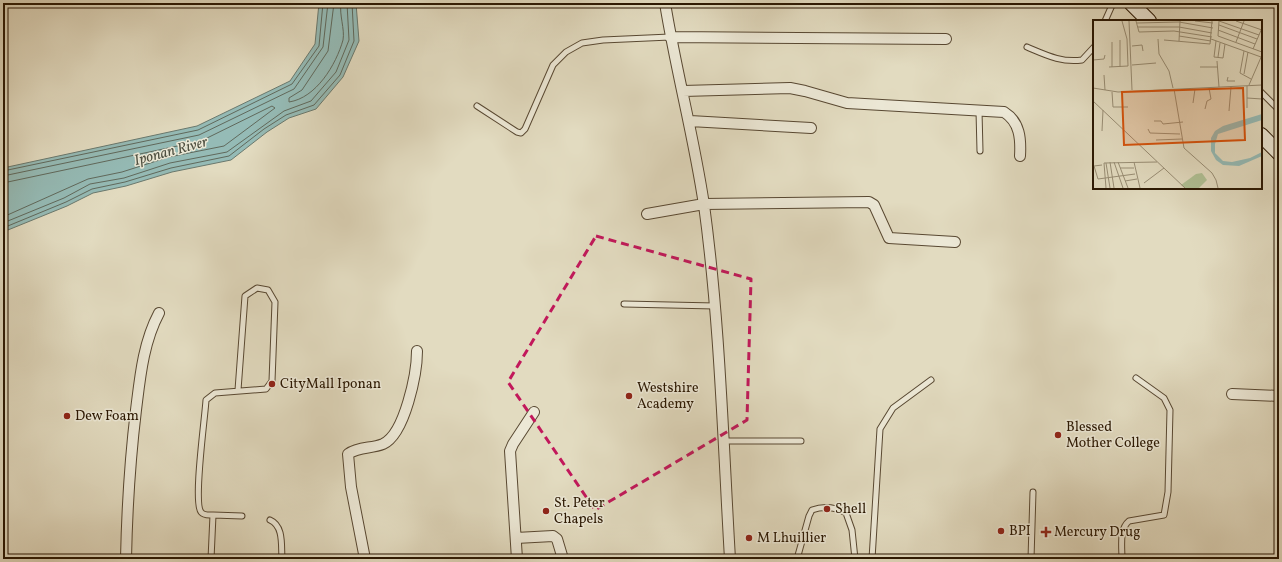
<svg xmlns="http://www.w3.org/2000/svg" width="1282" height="562" font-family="Vollkorn,serif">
	<rect width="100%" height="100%" fill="#e2dbc0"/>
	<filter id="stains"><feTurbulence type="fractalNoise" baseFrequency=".005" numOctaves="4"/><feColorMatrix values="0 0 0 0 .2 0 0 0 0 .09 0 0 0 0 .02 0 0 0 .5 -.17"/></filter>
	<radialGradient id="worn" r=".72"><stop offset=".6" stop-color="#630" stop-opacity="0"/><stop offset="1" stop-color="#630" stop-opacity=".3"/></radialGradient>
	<path fill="#95bbb6" stroke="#6a796e" d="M319 3H356L359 41 343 77 316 109 289 118 267 132 231 160 172 172 126 186 93 193 67 206 3 232V168L197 126 290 81 315 44Z"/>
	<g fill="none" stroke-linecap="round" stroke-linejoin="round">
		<path stroke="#60695c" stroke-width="1" d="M334 3 328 51 302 90 289 98V102C316 98 336 65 343 40 345 29 339 15 341 3
			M3 171 198 130 292 84 319 46 323 3
			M3 176 199 135 294 89 323 47 328 3
			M3 183 201 141 272 106 275 108 224 146 169 157 122 172 88 179 3 217
			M3 223 64 198 90 184 124 178 170 163 227 152 284 111 311 101 336 72 349 40 347 3
			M3 228 66 202 92 189 125 182 171 168 229 156 264 129 286 115 314 105 340 75 354 41 352 3"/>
		<defs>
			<path id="lane" d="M1105 21 1113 3
				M1027 47C1046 55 1062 63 1082 60L1094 47
				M1261 92 1279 110
				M477 106 517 132 521 133 525 129 553 65 566 52 582 43 603 40 670 37
				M979 111 980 151
				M624 304 715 306
				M723 441H801
				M213 515C209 515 204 516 201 512 193 502 205 418 206 400L215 393 266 389 272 381 275 302 268 290 257 288 245 296 238 390
				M270 520C284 526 281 546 282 559
				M211 559 213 515 242 516
				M797 559 809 516 812 510C823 506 835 507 846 513L852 530 855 559
				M872 559 880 429 893 408 931 380
				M1031 559 1033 492
				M1122 559C1122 547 1119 529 1129 521L1164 515 1168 492 1170 410 1164 398 1136 378"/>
			<path id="street" d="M665 3C676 71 694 137 704 205 720 322 723 441 730 559
				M670 37 946 39
				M683 91 790 88 805 91 847 103 1004 112C1020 122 1021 139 1020 156
				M690 121 811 128
				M647 214 704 204 869 202 874 205 889 238 955 242
				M1232 394 1279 396
				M516 538 553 536 557 539 563 559
				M126 559C127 509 130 460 136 410 140 378 143 343 159 313
				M365 559 351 487 348 454C359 446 371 449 383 444 405 434 417 373 417 351
				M517 559 510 451 513 444 534 412"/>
			<path id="secondary" d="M1131 3 1149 21
				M1261 135 1279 153"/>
		</defs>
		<use href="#lane" stroke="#584832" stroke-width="7"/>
		<use href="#street" stroke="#584832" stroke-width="12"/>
		<use href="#secondary" stroke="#2a1702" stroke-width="16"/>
		<use href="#lane" stroke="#ece8d6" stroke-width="5"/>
		<use href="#street" stroke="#ece8d6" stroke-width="10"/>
		<use href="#secondary" stroke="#ece8d6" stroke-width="14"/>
	</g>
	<path fill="none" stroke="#c2185b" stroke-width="3" stroke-dasharray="8 5" stroke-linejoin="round" d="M596 236 751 279 747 420 595 510 508 382Z"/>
	<g fill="#8f2418" stroke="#ece8d6" stroke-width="1.5">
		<circle cx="272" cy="384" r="4"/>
		<circle cx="629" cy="396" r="4"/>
		<circle cx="67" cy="416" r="4"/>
		<circle cx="1058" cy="435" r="4"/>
		<circle cx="827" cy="509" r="4"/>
		<circle cx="546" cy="511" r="4"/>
		<circle cx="1001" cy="531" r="4"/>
		<path d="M1044 526h4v4h4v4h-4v4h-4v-4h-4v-4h4z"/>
		<circle cx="749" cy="538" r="4"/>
	</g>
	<g text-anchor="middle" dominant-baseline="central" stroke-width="3" stroke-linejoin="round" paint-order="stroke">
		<g font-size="14" fill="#2a1702" stroke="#ece8d6" text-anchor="start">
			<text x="280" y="384">CityMall Iponan</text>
			<text x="637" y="388">Westshire<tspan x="637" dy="16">Academy</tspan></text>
			<text x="75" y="416">Dew Foam</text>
			<text x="1066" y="427">Blessed<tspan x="1066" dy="16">Mother College</tspan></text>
			<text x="554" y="503">St. Peter<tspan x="554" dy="16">Chapels</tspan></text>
			<text x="835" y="509">Shell</text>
			<text x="1009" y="531">BPI</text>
			<text x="1054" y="532">Mercury Drug</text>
			<text x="757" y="538">M Lhuillier</text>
		</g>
		<g font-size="15" font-style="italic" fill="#4f5041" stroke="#ece8d6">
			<text transform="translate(171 152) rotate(-15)">Iponan River</text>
		</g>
	</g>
	<g transform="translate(1093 20)">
		<rect width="169" height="169" fill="#e2dbc0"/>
		<path d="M109 153 114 160 106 168H92L88 165 103 154Z" fill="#b0c195"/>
		<path d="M169 94V100L125 114 122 124V133L130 141 139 142 157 138 169 132V136L146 146 130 145 123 140 118 131V118L122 111 130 106Z" fill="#95bbb6"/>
		<path fill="none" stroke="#988d74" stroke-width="1" d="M36 1 39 70M43 1 46 12 81 11 119 17M102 1 120 3M126 1 125 16 169 32M126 1 166 15M143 1 169 10M44 3 86 2 120 8M126 5 164 19M45 7H86L119 13M125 10 162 24M86 16 118 21M65 19 66 34 76 51 80 68M118 19 168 37M27 20V47M71 20 117 24 119 1M86 21 87 1M123 21 121 37 130 38 132 24M19 22V47M143 22 151 1M39 26 49 25 50 31M160 29 169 8M151 31 147 53 158 59M125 37 127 23M0 40 11 39 12 35M124 41 126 67M39 45 63 43M16 47 35 46 34 19 29 1M107 47H125M151 54 155 32M11 55 12 70M135 57 134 61H142M156 65 169 35M154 66V88M0 68 25 72 169 65M81 69 91 128 119 153 123 160 125 168M19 72 20 87H35M154 78 169 79M0 81 92 168M100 83 102 69M112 89 114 81 118 79 116 68M136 91 138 67M61 101H68L70 104 90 102M55 109 57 113 87 114M9 111 10 90M63 120 89 119M17 142 21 168M21 142 30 168M25 142 35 168M41 142 47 168M13 143 17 168M9 145 1 146 5 159 42 154M27 148H41M32 161 44 159M51 163 71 148M13 168 11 143 64 142"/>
		<path fill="#d5520b" fill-opacity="0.15" stroke="#d5520b" stroke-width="2" d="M150 68 152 120 31 125 29 72Z"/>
		<rect width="169" height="169" fill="none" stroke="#2a1702" stroke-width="2"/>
	</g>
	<rect width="1282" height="562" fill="none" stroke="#e2dbc0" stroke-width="16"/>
	<rect x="4" y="4" width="1274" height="554" fill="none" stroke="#2a1702" stroke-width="2"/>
	<rect x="8" y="8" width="1266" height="546" fill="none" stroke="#2a1702"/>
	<rect width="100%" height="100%" filter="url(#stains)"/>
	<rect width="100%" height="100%" fill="url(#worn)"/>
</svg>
